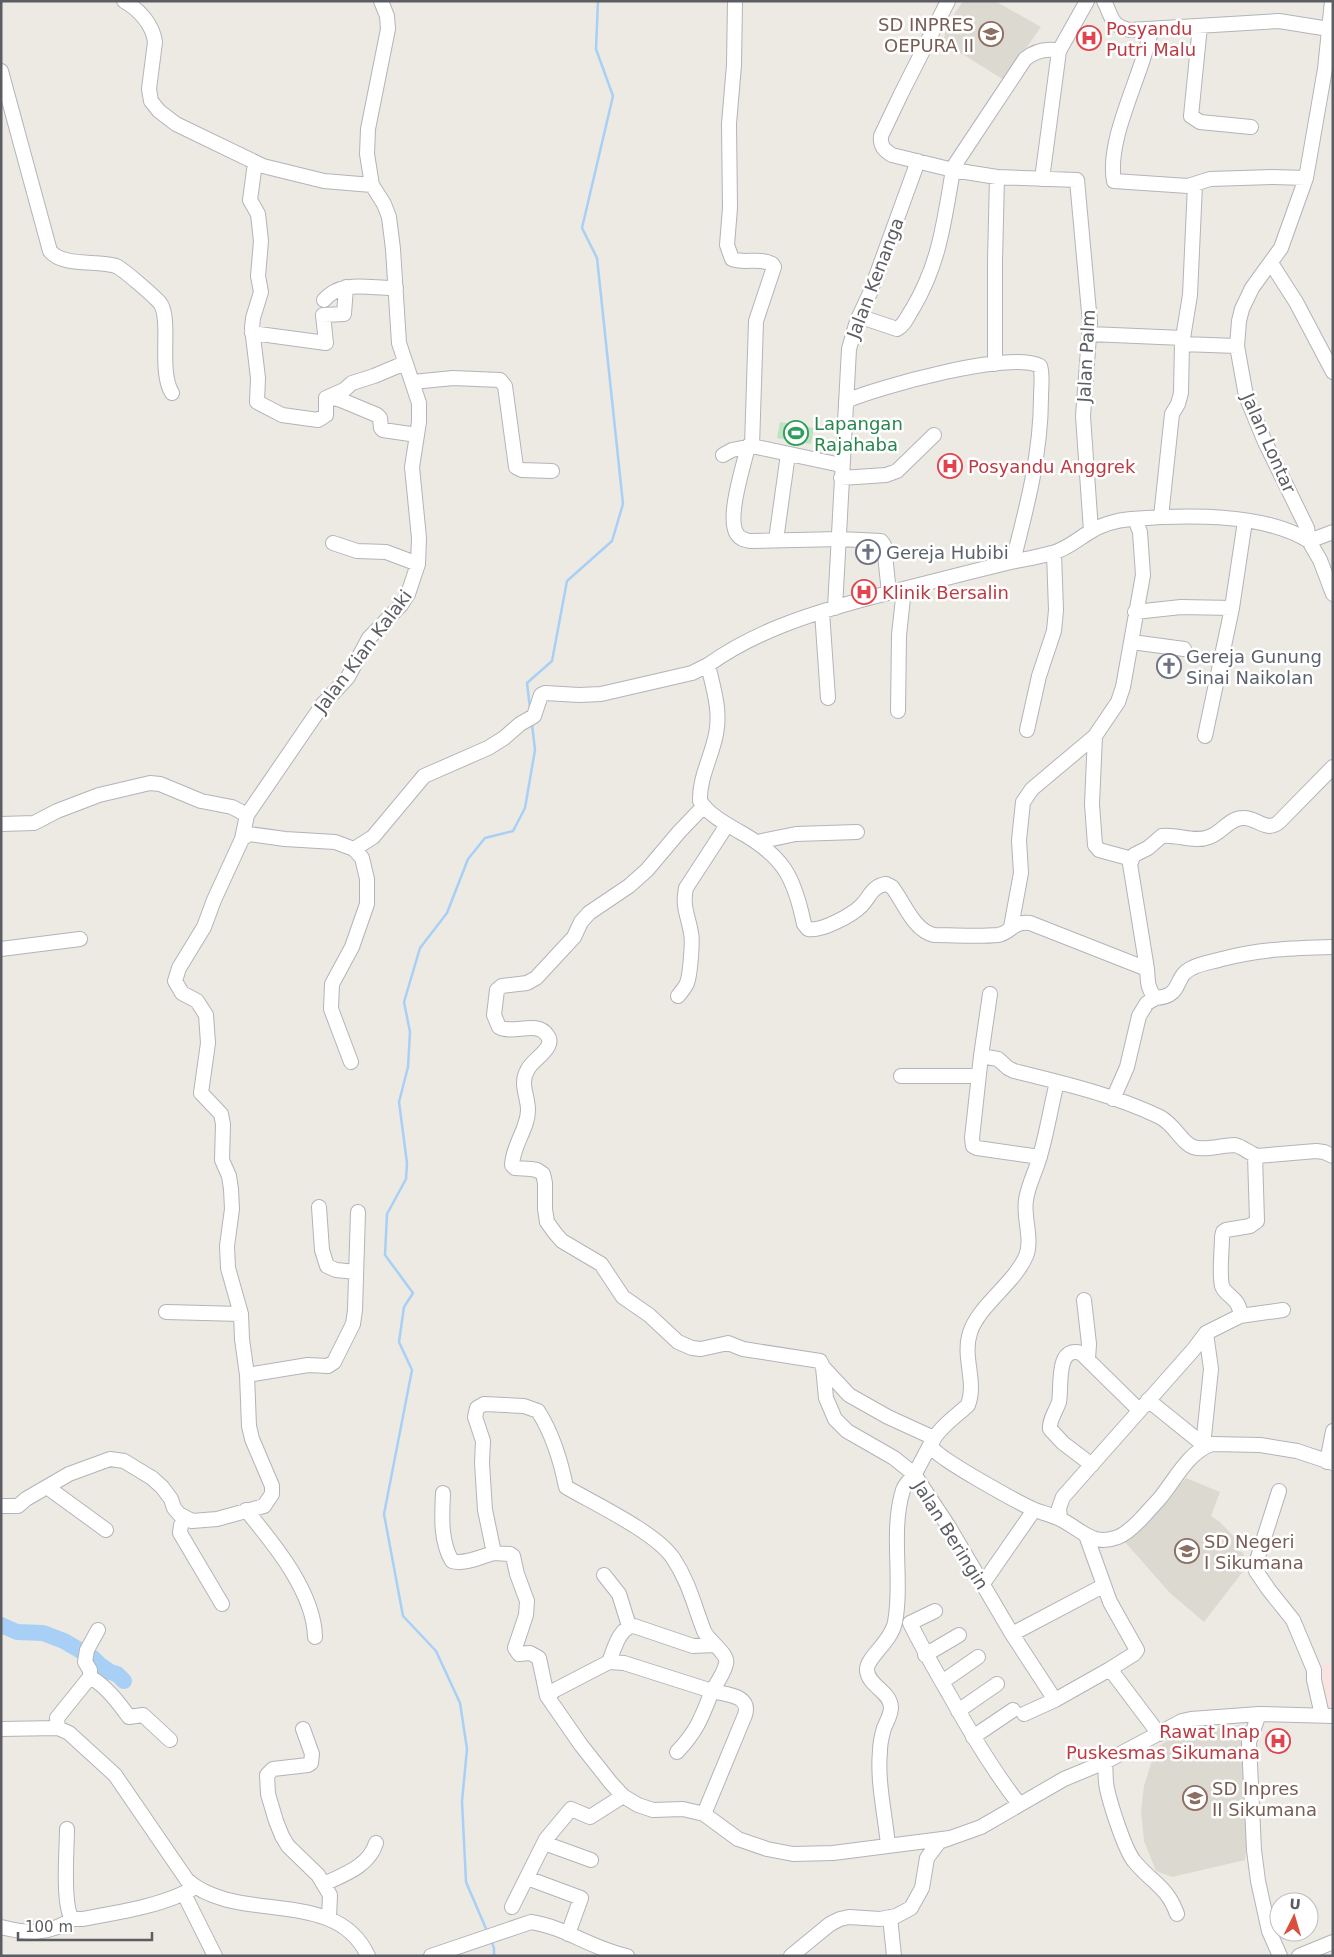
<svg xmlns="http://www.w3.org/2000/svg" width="1334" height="1957" font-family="'DejaVu Sans',sans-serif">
	<rect width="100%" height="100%" fill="#eceae3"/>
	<path fill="#dcd9d1" d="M963 1H995L1041 27 1004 80 943 42 947 25Z
		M1186 1478 1220 1492 1211 1516 1220 1522 1234 1537 1238 1550 1243 1553 1248 1565 1204 1622 1170 1593 1125 1542Z
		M1240 1725 1244 1729 1247 1748 1248 1832 1245 1860 1172 1877 1156 1871 1144 1841 1141 1811 1144 1786 1156 1748 1177 1734Z"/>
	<path fill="#f8e3df" d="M1321 1665H1333V1712L1319 1711Z"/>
	<path fill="#c1e1c3" d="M780 422 814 428 811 444 777 438Z"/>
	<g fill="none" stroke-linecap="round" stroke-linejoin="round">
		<path stroke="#a8d0f6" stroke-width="2.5" d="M530 708 527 683 552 661 567 581 612 541 623 504 597 258 582 228 613 96 596 49 598 1
			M487 1931 466 1882 462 1801 467 1749 460 1703 436 1651 403 1616 384 1514 412 1370 399 1342 404 1307 413 1293 385 1255 387 1214 406 1179 407 1163 399 1102 408 1067 410 1032 404 1002 420 948 447 913 468 859 485 838 513 831 525 808 535 750 532 724
			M491 1940 494 1948V1956"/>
		<path stroke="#a8d0f6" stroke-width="16" d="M1 1625 17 1632 43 1633 64 1641 93 1658 99 1664 110 1672 117 1674 124 1681"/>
		<defs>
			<path id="minor" d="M124 1C139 9 153 25 155 42L149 89 151 101 159 111 176 124 263 166 324 181 372 185
				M735 1 734 65 729 124 730 208 727 245 732 259C745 264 759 257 772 264L774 267 756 321 752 446
				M948 1 901 94 881 136C880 146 884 150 892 155L953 170 997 177 1077 180 1090 323 1083 416 1091 531
				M1104 1C1112 16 1110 26 1130 30L1279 21 1329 29
				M1332 1 1325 69 1306 178 1281 248 1252 288 1242 309 1239 321 1237 346 1246 396 1265 442 1307 528 1309 541 1320 560 1333 594
				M1200 26 1191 116 1200 122 1251 127
				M1151 30C1143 74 1106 138 1114 181L1188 186 1210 179 1273 177 1306 178
				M1 71 50 251C63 267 97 260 116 266 123 269 154 296 160 303 172 319 158 371 172 393
				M255 163 250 200 258 214 261 241 258 276 261 292 253 318 252 328 258 378 257 402 282 415 318 420 326 415V398L344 390 352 383 374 376 405 363
				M952 169 1025 59C1035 51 1047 48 1059 51L1087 1
				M1042 179 1059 51
				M1195 185 1190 295 1182 344 1237 346
				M1271 263 1296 302 1333 372
				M324 300C342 279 371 289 396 288
				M858 318 867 319 897 329C905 325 908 315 913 308 940 262 944 221 953 170
				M252 333 326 343 323 315 344 314 346 287
				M1090 334 1183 338
				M995 364V261L997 177
				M413 382 453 378 500 380 505 386 516 467 522 470 552 471
				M328 397 341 400 377 415 380 418 381 428 383 430 417 435
				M846 401C879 387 1010 350 1040 366 1043 375 1041 387 1041 397 1041 453 1027 507 1013 561
				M748 446C744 465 726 518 737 534 740 539 745 540 750 541L840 539 881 541 884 545 889 593
				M723 455 732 450 752 446 841 465
				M841 478 886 475 897 471 934 435
				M1161 517 1172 414 1178 404 1181 393 1182 344
				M776 540 788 454
				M1309 541C1262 512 1184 515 1131 519 1117 520 1100 525 1088 533 1077 540 1065 550 1052 553 1039 557 1025 559 1011 562 961 574 911 587 861 600 807 615 754 632 708 665 713 687 721 711 716 734 712 756 699 778 700 801 709 815 726 824 740 832 783 856 794 876 804 924L808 929C821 932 852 915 861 906 870 897 872 886 886 884L892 887C904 902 913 930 934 935 955 935 977 937 998 935 1011 933 1012 921 1030 923L1147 969C1148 981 1147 989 1156 998 1184 996 1173 976 1192 968 1201 963 1212 962 1222 959 1260 949 1294 948 1333 947
				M1309 541 1333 532
				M333 543 357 551 386 552 418 564
				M835 608 849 349 857 321 870 293 918 161
				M822 612 828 698
				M1135 612 1181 607 1232 608
				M1132 642 1184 649
				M898 711 899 635 904 589
				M1027 730 1039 676 1054 631 1056 610 1054 553
				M1095 736 1092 804 1095 845 1099 850 1132 859
				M1205 736 1232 608 1245 521
				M703 807 679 832 647 870 629 886 589 913 581 922 574 937 536 978 527 983 502 986 497 990 494 1015 499 1027C513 1035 537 1020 547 1035 557 1047 533 1059 528 1069 519 1084 528 1095 528 1110 528 1129 513 1144 512 1165L515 1168 531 1169 537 1170 543 1174 545 1183V1209L547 1222 555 1233 562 1241 601 1264 623 1297 649 1315 678 1342 692 1348 701 1349 728 1343 743 1349 820 1361 823 1367 826 1398 835 1419 847 1431 894 1458 914 1474 949 1527 1012 1634 1055 1700
				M1 824 34 823 57 811 99 795 150 783 160 784 201 801 232 807 247 815
				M242 839 249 834 285 839 335 842 354 849 362 858 367 879V904L352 947 332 984 331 1009 351 1062
				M757 842 796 834 857 832
				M354 849 373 837 424 776 488 748 504 738 520 724 534 716 541 695 545 693 579 695 601 694 692 673 708 665
				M1011 927 1021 873 1019 840 1023 802 1032 789 1095 736 1118 702 1123 687 1143 575 1140 532 1135 519
				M1 949 80 939
				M1147 969 1131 870 1130 864 1134 855 1148 848 1162 836C1178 834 1194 843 1209 837 1222 833 1229 818 1243 818 1257 817 1266 833 1279 822L1333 767
				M678 996C681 992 685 988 687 983 690 976 693 941 691 933 688 915 682 907 686 888L727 825
				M981 1056 990 994
				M901 1076H978
				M1057 1082C1051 1106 1047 1132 1040 1156 1036 1171 1028 1185 1026 1200 1023 1218 1033 1239 1026 1256 1014 1284 978 1306 970 1333 962 1357 977 1382 968 1405 959 1414 930 1434 932 1447 933 1456 1021 1504 1035 1510 1043 1513 1052 1515 1060 1519 1081 1529 1092 1547 1118 1537 1128 1533 1135 1525 1142 1518 1148 1511 1154 1505 1160 1498 1175 1480 1188 1452 1212 1444L1260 1445 1297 1451 1333 1463
				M1113 1099 1127 1067 1139 1016 1147 1003 1156 998
				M1040 1157 977 1148 973 1146 972 1138 981 1056 998 1059 1008 1068 1014 1071C1063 1083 1114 1095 1160 1117 1174 1124 1182 1143 1193 1147 1206 1151 1222 1145 1235 1145 1243 1147 1249 1153 1257 1156L1316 1151 1324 1152 1333 1156
				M319 1207 322 1250 327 1266 336 1270 356 1272
				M1084 1300 1089 1344 1088 1359
				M166 1312 241 1314
				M1240 1316 1283 1310
				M823 1367 849 1395 888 1417 934 1438C927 1450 921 1463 914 1475 910 1480 905 1484 903 1490 890 1531 903 1581 895 1622 892 1641 866 1658 867 1670 868 1686 890 1691 891 1707 891 1715 887 1721 884 1728 882 1735 880 1743 880 1751 877 1781 885 1814 888 1845
				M247 1375 308 1365 328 1366 334 1362 353 1324 355 1310 358 1212
				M1148 1400 1205 1446
				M1203 1446 1211 1369 1206 1333
				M1327 1462 1333 1431
				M1092 1465 1063 1443 1050 1429C1049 1420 1056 1411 1059 1402 1062 1388 1055 1345 1081 1353L1139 1410
				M47 1487 106 1530
				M1279 1491 1258 1557 1256 1571 1269 1590 1293 1620 1314 1670V1680L1322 1715
				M443 1493C442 1515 440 1541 452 1561 464 1565 482 1556 494 1553
				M1 1506H18L26 1499 69 1474 110 1459 124 1461 152 1478 162 1487 171 1499 174 1508 179 1514 192 1521 217 1519 264 1506 272 1494V1486L252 1439 249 1426 247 1375 242 1339 241 1314 228 1268 227 1246 232 1209 231 1189 229 1176 222 1160 223 1124 221 1114 201 1093 208 1043 206 1015 197 1001 182 993 175 981 179 968 204 927 214 900 242 839 247 815 323 704 348 677 369 638 401 605 408 594 418 564 419 538 412 467 419 422V403L399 343 393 249 389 217 384 204 372 185 367 154 368 129 388 29 387 16 381 1
				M246 1510C274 1544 314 1592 315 1637
				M186 1519 181 1525 180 1533 222 1604
				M1060 1519 1059 1508 1063 1497 1194 1349 1206 1333 1240 1316C1241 1298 1226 1297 1222 1286 1219 1273 1222 1250 1222 1237L1223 1232 1226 1230 1250 1226 1257 1221 1255 1155
				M1087 1538 1110 1602 1137 1650 1134 1654 1110 1669 1159 1734
				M604 1575 619 1594 629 1626
				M982 1585 1034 1510
				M935 1611 910 1623C922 1647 935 1670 949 1694 970 1732 992 1769 1019 1804
				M1012 1634 1103 1586
				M925 1655 959 1635
				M609 1662C614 1650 619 1627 634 1626L693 1646 714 1645
				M90 1677C106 1686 118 1702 129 1717L143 1715 170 1740
				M942 1682 978 1657
				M547 1696 555 1690 609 1662 624 1663 712 1691C717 1683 724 1673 726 1664 729 1654 709 1642 704 1631 694 1605 689 1582 673 1558 655 1532 595 1504 566 1487 561 1462 552 1433 538 1411L524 1406 484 1404 477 1408 475 1417 483 1441 482 1463 485 1510 494 1553 510 1554 513 1556 517 1574 527 1601 526 1615 515 1648 519 1654 530 1653 539 1658 547 1696 581 1745 611 1783 623 1796 638 1805 653 1810 683 1809 704 1814 738 1839 767 1849 793 1854 833 1853 950 1838
				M958 1711 997 1684
				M1024 1714 1055 1700 1110 1669
				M1259 1714 1249 1742 1254 1850 1258 1881 1269 1931 1280 1956
				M58 1728 57 1718 90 1677V1670L85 1662 87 1650 98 1630
				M1 1729 58 1728 69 1733 115 1775 187 1880C238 1925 336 1886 368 1956
				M303 1729 312 1754 311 1763 308 1765 273 1769 267 1775 268 1794 276 1821 282 1836 288 1846 318 1875 330 1895 329 1918
				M973 1737 1013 1710
				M677 1752C697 1731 702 1717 712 1691 727 1695 751 1695 745 1715L704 1814
				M1105 1762C1106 1771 1105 1781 1107 1789 1111 1806 1124 1848 1134 1861 1152 1883 1167 1886 1177 1914
				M67 1829C67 1848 62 1904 72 1919H82C116 1913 167 1905 195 1887
				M544 1843 591 1860
				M527 1878 581 1898 568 1934
				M324 1884C345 1874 369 1866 376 1843
				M184 1894 215 1956
				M512 1907 546 1839 571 1809 590 1817 623 1796
				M890 1917 894 1956
				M1 1927C28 1934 49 1935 72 1919
				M431 1956 531 1922C565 1927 592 1949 627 1956
				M791 1956 830 1924 840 1919 849 1917 880 1919 896 1916 911 1908 922 1888 927 1858 939 1842 981 1827 1064 1779 1105 1762 1182 1721 1191 1719 1259 1714 1333 1716
				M1299 1956 1333 1942"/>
		</defs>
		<use href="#minor" stroke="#b3b4b9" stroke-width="16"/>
		<use href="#minor" stroke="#fff" stroke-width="14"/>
	</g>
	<defs>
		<symbol id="school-ring" viewBox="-11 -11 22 22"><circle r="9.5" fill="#fff" stroke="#8d6e63" stroke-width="1.5"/><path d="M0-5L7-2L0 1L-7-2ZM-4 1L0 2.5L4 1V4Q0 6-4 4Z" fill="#8d6e63"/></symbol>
		<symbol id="hospital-ring" viewBox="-11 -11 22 22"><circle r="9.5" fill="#fff" stroke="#e0444e" stroke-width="1.5"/><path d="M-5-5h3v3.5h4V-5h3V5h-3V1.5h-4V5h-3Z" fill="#e0444e"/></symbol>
		<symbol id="stadium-ring" viewBox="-11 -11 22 22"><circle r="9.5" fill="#fff" stroke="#2e9e5b" stroke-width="1.5"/><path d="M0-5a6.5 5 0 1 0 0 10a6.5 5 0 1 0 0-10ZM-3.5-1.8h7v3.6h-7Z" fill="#2e9e5b"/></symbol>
		<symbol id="church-ring" viewBox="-11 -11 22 22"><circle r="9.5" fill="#fff" stroke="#6b7280" stroke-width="1.5"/><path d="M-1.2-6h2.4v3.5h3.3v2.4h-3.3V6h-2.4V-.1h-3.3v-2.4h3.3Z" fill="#6b7280"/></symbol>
	</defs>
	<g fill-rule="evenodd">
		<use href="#school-ring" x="977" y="20" width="28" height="28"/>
		<use href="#hospital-ring" x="1075" y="24" width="28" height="28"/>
		<use href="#stadium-ring" x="782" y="419" width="28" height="28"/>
		<use href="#hospital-ring" x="936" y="452" width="28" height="28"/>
		<use href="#church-ring" x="854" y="538" width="28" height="28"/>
		<use href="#hospital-ring" x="850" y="578" width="28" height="28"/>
		<use href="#church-ring" x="1155" y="652" width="28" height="28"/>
		<use href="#school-ring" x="1173" y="1537" width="28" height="28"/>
		<use href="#hospital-ring" x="1264" y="1727" width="28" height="28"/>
		<use href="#school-ring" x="1181" y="1784" width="28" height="28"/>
	</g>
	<g text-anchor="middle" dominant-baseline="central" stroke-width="5" stroke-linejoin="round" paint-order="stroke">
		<g font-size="18" fill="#785e54" stroke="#fff" text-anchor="start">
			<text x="974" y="24" text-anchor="end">SD INPRES<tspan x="974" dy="21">OEPURA II</tspan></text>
			<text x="1204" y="1541">SD Negeri<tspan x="1204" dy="21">I Sikumana</tspan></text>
			<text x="1212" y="1788">SD Inpres<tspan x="1212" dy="21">II Sikumana</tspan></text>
		</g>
		<g font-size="18" fill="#be3a42" stroke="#fff" text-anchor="start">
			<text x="1106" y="28">Posyandu<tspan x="1106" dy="21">Putri Malu</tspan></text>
			<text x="968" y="466">Posyandu Anggrek</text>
			<text x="882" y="592">Klinik Bersalin</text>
			<text x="1260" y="1731" text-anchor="end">Rawat Inap<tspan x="1260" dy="21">Puskesmas Sikumana</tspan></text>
		</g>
		<g font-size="18" fill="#5b5d62" stroke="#fff">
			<text transform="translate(875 278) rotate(-69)">Jalan Kenanga</text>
			<text transform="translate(1086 356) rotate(-87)">Jalan Palm</text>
			<text transform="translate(1269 443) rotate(66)">Jalan Lontar</text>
			<text transform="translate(363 651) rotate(-53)">Jalan Kian Kalaki</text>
			<text transform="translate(951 1535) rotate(58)">Jalan Beringin</text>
		</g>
		<g font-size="18" fill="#27864d" stroke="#fff" text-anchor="start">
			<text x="814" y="423">Lapangan<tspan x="814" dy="21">Rajahaba</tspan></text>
		</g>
		<g font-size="18" fill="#5b616d" stroke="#fff" text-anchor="start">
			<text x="886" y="552">Gereja Hubibi</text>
			<text x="1186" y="656">Gereja Gunung<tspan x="1186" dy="21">Sinai Naikolan</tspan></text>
		</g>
	</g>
	<rect width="1334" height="1957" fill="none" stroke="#5b5d62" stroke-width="5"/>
	<g transform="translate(1294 1917) rotate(5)"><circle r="24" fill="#ffffff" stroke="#bdbec0"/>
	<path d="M0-4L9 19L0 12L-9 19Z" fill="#d8513d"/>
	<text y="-8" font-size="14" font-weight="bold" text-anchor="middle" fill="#5b5d62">U</text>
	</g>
	<path d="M18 1932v8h134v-8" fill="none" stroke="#5b5d62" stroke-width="2.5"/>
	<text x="25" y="1932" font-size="15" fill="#5b5d62" stroke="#ffffff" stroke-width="4" paint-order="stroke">100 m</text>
</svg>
